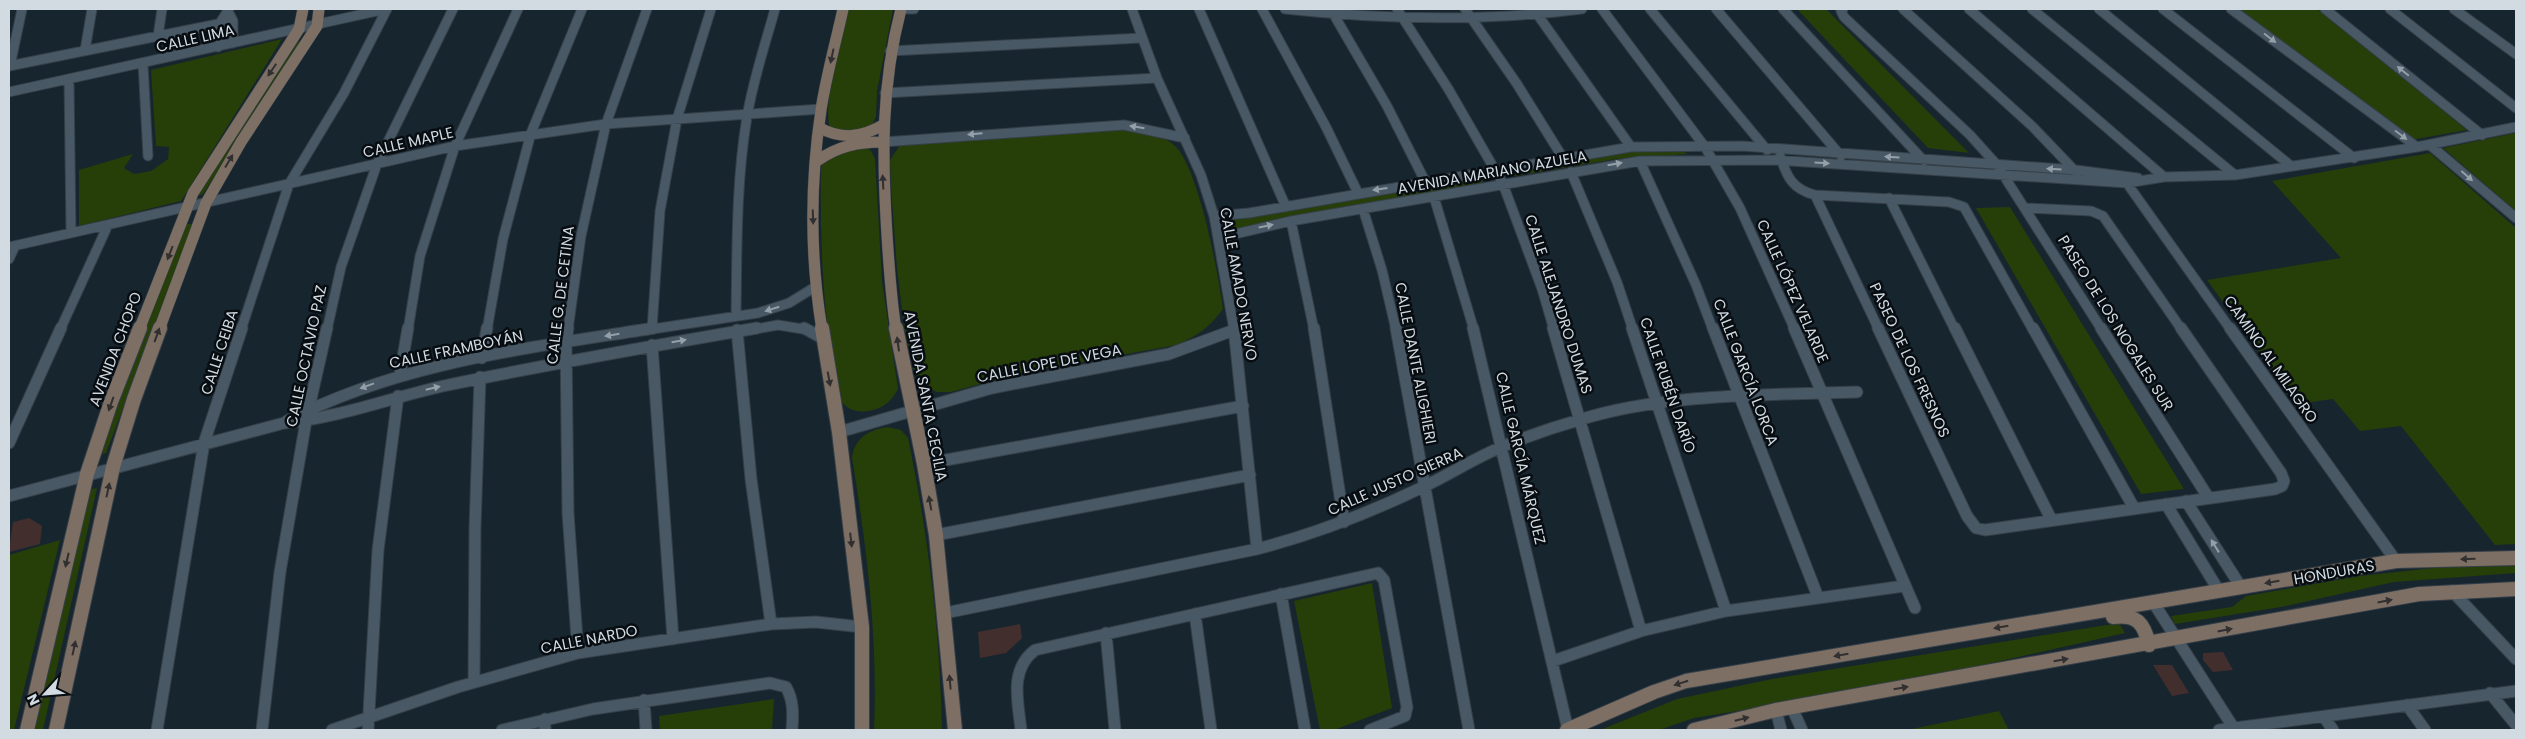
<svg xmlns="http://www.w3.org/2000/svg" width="2525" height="739" font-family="Poppins,sans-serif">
	<rect width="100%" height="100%" fill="#17252f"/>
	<path fill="#263e08" d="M848 9H893L877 91 876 116 872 126 858 132 831 130C820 110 843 33 848 9Z
		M1797 9H1826L1969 153 1928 148Z
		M2232 9H2317L2467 130 2411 140Z
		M282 39 181 201 79 226V170L133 154 124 168 134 174 151 171 168 159 169 147 156 146 151 70Z
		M301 41 203 194 194 197 294 42Z
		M1125 129C1142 133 1165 134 1177 148 1200 175 1218 272 1223 309 1210 327 1197 336 1177 345L1020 373 951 392H937L925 387 915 374 904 326 897 268 891 187 890 160 900 145 911 140Z
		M2516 133V211L2443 148Z
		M863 146 871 151 875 159 882 281 898 389C892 400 885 407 873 410 862 413 849 412 842 402 835 392 835 376 833 365 822 300 820 234 821 168L824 159Z
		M1645 151H1682L1688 154 1616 159 1515 176 1510 175 1512 173 1613 154Z
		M2430 153 2516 228V544L2495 545 2401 426 2360 431 2333 399 2297 404 2207 280 2341 258 2272 181Z
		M1478 178 1483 180 1482 183 1242 228 1234 229 1229 226V221L1232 219Z
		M2010 207 2184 489 2141 494 1976 208Z
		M184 224H193L106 453 96 456Z
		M887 427 901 430 908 438C928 534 940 631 942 730H874C878 639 867 548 852 458 854 439 868 430 887 427Z
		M97 488 43 730H32L87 490Z
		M60 540 14 730H9V555Z
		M2469 564H2516V573L2394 582 2281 607 2175 624 2171 616 2232 607 2246 596 2360 576Z
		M1372 583 1392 708 1334 730H1320L1294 601Z
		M2119 623 2125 633 1881 688 1694 718 1659 730H1600L1677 699 1772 679Z
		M774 699 772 730H660L659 716Z
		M1999 711 2009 730H1907Z"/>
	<path fill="#422f2d" d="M29 518 42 526 40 544 9 552 13 522Z
		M1020 624 1022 638 1006 653 980 658 978 632Z
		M2223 652 2233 670 2213 672 2203 660V653Z
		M2153 665H2172L2189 693 2172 696Z"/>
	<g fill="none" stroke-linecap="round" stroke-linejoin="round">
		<defs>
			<path id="street-far1" d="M901 9H914
				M1132 9 1157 78 1201 175 1214 216 1234 330
				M1199 9 1286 207
				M1262 9 1326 127 1358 193
				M1285 9C1385 20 1482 22 1582 9
				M1397 9 1449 90 1503 184 1542 289 1554 330
				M1465 9 1517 84 1563 158
				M1602 9 1705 147 1740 208 1795 330
				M1650 9 1767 150
				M1716 9 1841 156
				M1783 9 1924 161
				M1843 9 1841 11 1844 17 1970 135 1997 165 2102 330
				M1903 9 2033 127 2077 173
				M1969 9 2164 177
				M2032 9 2235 175
				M2099 9 2291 166
				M2163 9 2354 158
				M2231 9 2417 147
				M2325 9 2482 135
				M2390 9 2516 108
				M2454 9 2516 54
				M1535 11 1631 147
				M230 15 233 21V43
				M1334 15 1387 106 1426 183
				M158 36 162 9
				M218 47 220 23 229 9
				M85 50 92 9
				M890 51 1141 38
				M143 64 148 156
				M9 66 233 21
				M10 66 22 9
				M69 80 71 233
				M9 92 386 9
				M885 93 1157 78
				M883 142 1124 125 1185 138
				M2430 145 2516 218
				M1780 156C1787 177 1792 189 1815 195L1949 202 1964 207 2033 330
				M1640 161 1696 285 1713 330
				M1571 172 1617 282 1633 330
				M2124 179 2231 330
				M1815 195 1879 330
				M1434 197 1474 330
				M1889 198 1955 330
				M2026 208 2091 211 2103 216 2182 330
				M1363 209 1382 270 1396 330
				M1214 216 1249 213 1631 147 1742 146 2076 170 2138 178
				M1291 221 1314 330
				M1218 238 1291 221 1640 161 1774 160 2127 183 2164 177 2235 175 2417 147 2516 127
				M9 247 455 146 606 124 821 109
				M9 259 15 246
				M736 316C737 250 736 182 747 117 753 80 765 45 775 9
				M652 329 660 211 677 119 711 9
				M60 330 108 225
				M241 330 289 184 344 93 387 9
				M327 330 341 267 377 164 453 9
				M408 330 420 256 455 146 518 9
				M487 330 503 239 531 133 582 9
				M568 330 581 236 606 124 647 9
				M646 330 758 313 789 303 815 287
				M750 330 778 325 809 330"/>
			<path id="street" d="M568 328 566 343 568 513 578 653
				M804 328 822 338
				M1234 328 1257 549
				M1314 328 1344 522
				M1396 328 1469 730
				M1473 328 1568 730
				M1553 328 1641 631
				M1632 328 1726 611
				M1713 328 1818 597
				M1794 328 1915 608
				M1878 328 1967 516 1976 528 1985 530 2275 489 2282 486 2284 481 2281 473 2181 328
				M1955 328 2051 519
				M2033 328 2134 508
				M2101 328 2208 497
				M2230 328 2396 561
				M737 330 751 479 771 624
				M652 345 673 639
				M482 358 487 328
				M400 374 408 328
				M287 421C400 362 530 348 654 328
				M839 432 992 388 1169 354 1234 330
				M9 443 61 328
				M924 464 1243 406
				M9 496 284 423C337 418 390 398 443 386 548 364 652 346 757 328
				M2186 501 2241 587
				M2166 504 2219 591
				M936 535 1250 475
				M2452 591 2516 659
				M1281 594 1305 730
				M2153 602 2235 730
				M945 613 1257 549C1315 534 1369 513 1423 487 1451 474 1476 457 1504 446 1528 436 1554 427 1579 420 1664 393 1769 395 1857 392
				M1195 614 1211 730
				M1106 633 1115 730
				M1553 661 1641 631 1726 611 1904 586
				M474 682 475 528 480 377
				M2490 693 2516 725
				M644 700 646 730
				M2407 705 2425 730
				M1792 708 1802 730
				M1776 710 1781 730
				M2324 717 2333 730
				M545 719V730
				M157 730 204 443 242 328
				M262 730 280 572 306 421 327 328
				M332 730 458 687 578 653 771 624 816 622 862 627
				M368 730 378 550 398 396
				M502 730 593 709 770 683 786 687C794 701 793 715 792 730
				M1021 730C1018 701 1009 670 1035 650L1378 573 1384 580 1407 707 1405 716 1370 730
				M2219 730 2516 691"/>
			<path id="secondary-far1" d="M820 128C842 140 862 137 883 125
				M817 161C838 146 858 142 883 142
				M139 330 193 193 299 29 303 9
				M159 330 206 203 241 142 317 26 319 9
				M822 330C810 257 810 183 821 110 826 76 836 42 843 9
				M896 330C891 298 889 267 887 235 882 156 881 86 901 9"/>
			<path id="secondary" d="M822 328 839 432 862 627V730
				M896 328 924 464 936 535 955 730
				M2113 617C2137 614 2144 623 2149 645
				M27 730 87 474 111 402 140 328
				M56 730 113 467 134 399 160 328
				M1567 730 1654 692 1686 681 2396 561 2516 558
				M1694 730 1776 710 2419 594 2516 589"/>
		</defs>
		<use href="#street-far1" stroke="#353f48" stroke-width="11"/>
		<use href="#street" stroke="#353f48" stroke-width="13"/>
		<use href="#secondary-far1" stroke="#353f48" stroke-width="12"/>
		<use href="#secondary" stroke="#353f48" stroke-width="16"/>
		<use href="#street-far1" stroke="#485864" stroke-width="9"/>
		<use href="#street" stroke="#485864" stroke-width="11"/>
		<use href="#secondary-far1" stroke="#7d6f64" stroke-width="11"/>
		<use href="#secondary" stroke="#7d6f64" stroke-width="14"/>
	</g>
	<defs><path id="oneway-solid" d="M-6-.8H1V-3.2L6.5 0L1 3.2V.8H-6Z" transform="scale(1.25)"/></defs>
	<g fill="#94a0a9">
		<use href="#oneway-solid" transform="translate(2270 38) rotate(37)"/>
		<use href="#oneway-solid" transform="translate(2403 71) rotate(-141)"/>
		<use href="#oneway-solid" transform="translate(1137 127) rotate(-171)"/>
		<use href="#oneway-solid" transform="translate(975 134) rotate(175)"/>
		<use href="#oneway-solid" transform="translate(2401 135) rotate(37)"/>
		<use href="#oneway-solid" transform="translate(1892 157) rotate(-177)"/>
		<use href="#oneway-solid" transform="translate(1822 163) rotate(3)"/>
		<use href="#oneway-solid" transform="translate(1615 164) rotate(-10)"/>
		<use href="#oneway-solid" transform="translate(2054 169) rotate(-176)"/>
		<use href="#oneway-solid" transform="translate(2467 176) rotate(41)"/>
		<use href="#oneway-solid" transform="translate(1380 189) rotate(172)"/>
		<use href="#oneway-solid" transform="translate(1266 226) rotate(-12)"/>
		<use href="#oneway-solid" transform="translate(772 309) rotate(163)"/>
		<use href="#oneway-solid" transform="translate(612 335) rotate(171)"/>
		<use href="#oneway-solid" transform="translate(679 341) rotate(-10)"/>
		<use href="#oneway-solid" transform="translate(367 386) rotate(160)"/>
		<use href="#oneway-solid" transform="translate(433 388) rotate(-13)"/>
		<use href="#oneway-solid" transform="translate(2215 546) rotate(-122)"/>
	</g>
	<g fill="#312f2f">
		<use href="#oneway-solid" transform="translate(832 56) rotate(102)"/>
		<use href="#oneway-solid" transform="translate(272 70) rotate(124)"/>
		<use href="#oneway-solid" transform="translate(229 161) rotate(-59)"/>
		<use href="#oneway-solid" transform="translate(883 182) rotate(-93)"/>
		<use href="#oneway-solid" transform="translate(813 217) rotate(88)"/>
		<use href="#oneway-solid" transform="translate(170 253) rotate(111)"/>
		<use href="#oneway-solid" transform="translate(157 335) rotate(-70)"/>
		<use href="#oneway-solid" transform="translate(898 344) rotate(-98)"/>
		<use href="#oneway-solid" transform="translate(829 379) rotate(80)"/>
		<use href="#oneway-solid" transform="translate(111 404) rotate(110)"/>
		<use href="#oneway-solid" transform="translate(108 490) rotate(-78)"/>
		<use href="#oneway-solid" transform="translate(930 503) rotate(-100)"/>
		<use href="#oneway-solid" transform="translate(851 540) rotate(83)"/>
		<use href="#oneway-solid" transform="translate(2468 559) rotate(178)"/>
		<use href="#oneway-solid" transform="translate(67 560) rotate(103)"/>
		<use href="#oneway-solid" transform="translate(2272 582) rotate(170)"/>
		<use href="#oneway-solid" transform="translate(2385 601) rotate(-11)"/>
		<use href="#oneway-solid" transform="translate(2001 627) rotate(170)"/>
		<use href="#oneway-solid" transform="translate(2225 630) rotate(-11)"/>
		<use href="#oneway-solid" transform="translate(74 648) rotate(-78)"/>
		<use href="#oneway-solid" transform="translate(1841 655) rotate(170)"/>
		<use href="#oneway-solid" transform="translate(2061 660) rotate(-10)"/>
		<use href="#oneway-solid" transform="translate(950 682) rotate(-95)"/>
		<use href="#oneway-solid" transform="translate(1681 683) rotate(163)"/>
		<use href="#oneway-solid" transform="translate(1901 688) rotate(-10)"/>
		<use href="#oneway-solid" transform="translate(1742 719) rotate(-14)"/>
	</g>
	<g text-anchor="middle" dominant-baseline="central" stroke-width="5" stroke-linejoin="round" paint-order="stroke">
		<g font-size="15" fill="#d2dbe2" stroke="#080d12">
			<text transform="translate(195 38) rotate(-13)">CALLE LIMA</text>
			<text transform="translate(408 142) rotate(-13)">CALLE MAPLE</text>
			<text transform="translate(1492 172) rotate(-10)">AVENIDA MARIANO AZUELA</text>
			<text transform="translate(1239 284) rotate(80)">CALLE AMADO NERVO</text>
			<text transform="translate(1793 291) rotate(66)">CALLE LÓPEZ VELARDE</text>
			<text transform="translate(560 295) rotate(-83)">CALLE G. DE CETINA</text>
			<text transform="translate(1559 304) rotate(72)">CALLE ALEJANDRO DUMAS</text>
			<text transform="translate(2116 323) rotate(58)">PASEO DE LOS NOGALES SUR</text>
			<text transform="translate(115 349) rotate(-69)">AVENIDA CHOPO</text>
			<text transform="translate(456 349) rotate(-12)">CALLE FRAMBOYÁN</text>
			<text transform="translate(219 352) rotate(-72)">CALLE CEIBA</text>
			<text transform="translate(306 356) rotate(-78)">CALLE OCTAVIO PAZ</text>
			<text transform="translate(2271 359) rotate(55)">CAMINO AL MILAGRO</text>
			<text transform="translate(1910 360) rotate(65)">PASEO DE LOS FRESNOS</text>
			<text transform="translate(1049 363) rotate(-11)">CALLE LOPE DE VEGA</text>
			<text transform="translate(1416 363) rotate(79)">CALLE DANTE ALIGHIERI</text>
			<text transform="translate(1746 372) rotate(69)">CALLE GARCÍA LORCA</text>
			<text transform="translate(1668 385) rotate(71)">CALLE RUBÉN DARÍO</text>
			<text transform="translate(926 396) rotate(79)">AVENIDA SANTA CECILIA</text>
			<text transform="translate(1521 458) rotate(77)">CALLE GARCÍA MÁRQUEZ</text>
			<text transform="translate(1395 481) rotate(-24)">CALLE JUSTO SIERRA</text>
			<text transform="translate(2334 572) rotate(-10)">HONDURAS</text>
			<text transform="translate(589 639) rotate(-11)">CALLE NARDO</text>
		</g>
	</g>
	<rect width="2525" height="739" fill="none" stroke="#d2dbe2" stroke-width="20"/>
	<g transform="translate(45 694) rotate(244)" stroke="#080d12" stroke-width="4" paint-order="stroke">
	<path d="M0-4L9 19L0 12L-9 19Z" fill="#d2dbe2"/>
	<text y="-8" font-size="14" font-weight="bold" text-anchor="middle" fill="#d2dbe2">N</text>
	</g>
</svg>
